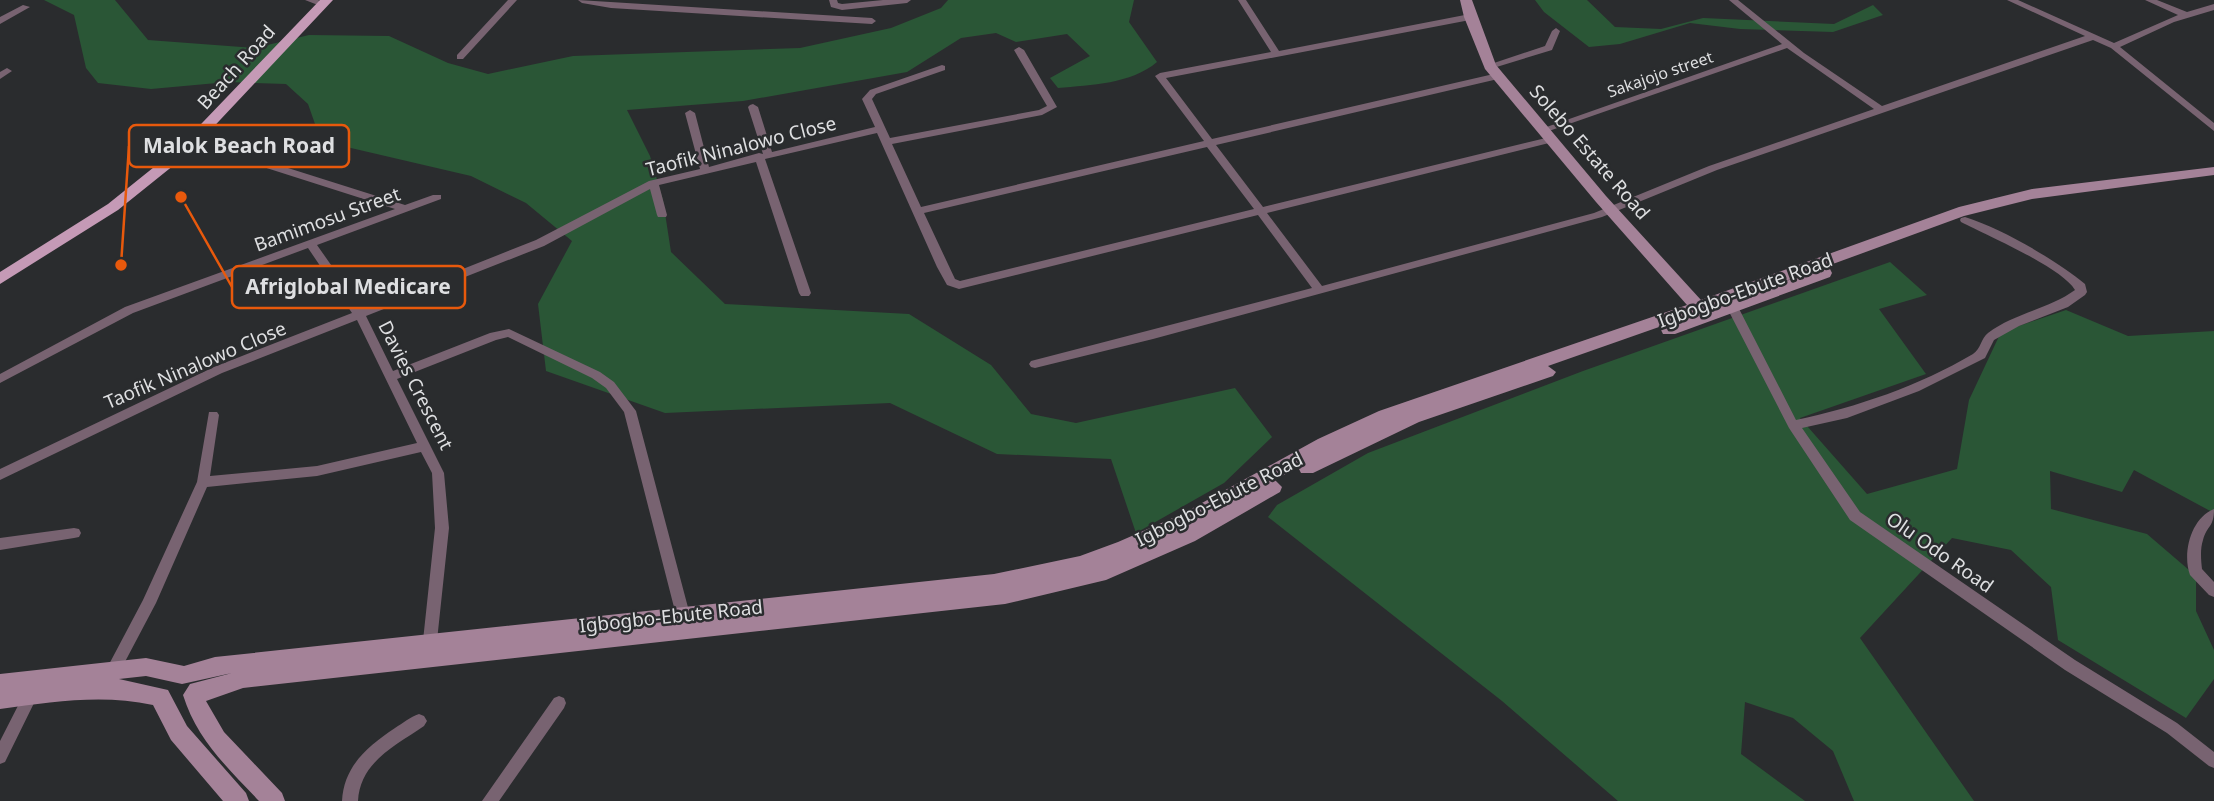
<svg xmlns="http://www.w3.org/2000/svg" width="2214" height="801" font-family="'Noto Sans',sans-serif">
	<rect width="100%" height="100%" fill="#2a2c2e"/>
	<path fill="#2a5636" d="M44 0H115L148 40 255 48 309 35 389 36 448 63 488 74 573 56 800 48 891 28 941 8 948 0H1134L1129 22 1157 62C1131 84 1091 85 1058 88L1050 78 1090 56 1067 34 1016 42 996 33 961 38 907 72 743 101 627 110 650 156 663 200 671 252 725 304 909 314 991 365 1031 414 1076 423 1235 388 1272 437 1224 483 1136 533 1111 459 997 454 890 403 665 413 546 371 538 304 572 241 526 203 471 176 321 141 308 104 286 84 228 82 151 89 98 83 86 68 74 15Z
		M1535 0H1587L1615 27 1661 29 1703 18 1834 24 1873 5 1883 15 1833 32 1740 29 1690 23 1620 44 1589 47 1544 12Z
		M1890 262 1927 295 1879 309 1926 374 1800 418 1867 494 1957 469 1969 400 2001 332 2066 310 2128 336 2214 331V513L2134 470 2122 492 2050 471 2051 509 2147 534 2196 576V611L2214 650V679L2186 718 2058 640 2051 587 2011 550 1952 538 1860 638 1974 801H1854L1833 751 1793 718 1745 702 1741 754 1805 801H1618L1502 701 1268 517 1277 505 1368 453 1583 371Z"/>
	<g fill="none" stroke-linecap="round" stroke-linejoin="round">
		<path fill="#786371" fill-rule="evenodd" d="M305 0H318L327 4 323 7Z
			M508 0H517L463 59H457V55Z
			M578 0 872 18 876 21 872 24 611 8 582 3Z
			M829 0H837L838 3 842 4 883 0H911L907 3 842 10 831 7Z
			M1238 0H1246L1279 51 1470 14 1474 17 1470 20 1166 78 1212 139 1498 73 1503 76 1498 79 1216 145 1263 207 1550 137 1555 140 1553 142 1267 213 1322 286 1594 213 1709 166 1874 109 1787 48 1546 132 1543 133 1538 130 1782 44 1729 0H1738L1804 53 1882 106 2085 36 2007 0H2018L2114 43 2178 15 2145 0H2157L2187 12 2214 4V10L2174 22 2120 47 2214 123V131L2111 48 2093 40 1717 170 1602 217 1153 339 1035 368 1031 367 1029 364 1031 361 1312 288 1258 215 959 289 947 285 937 267 877 133 765 159 811 293 809 296H801L799 293 756 162 659 185 667 215 666 217H658L657 215 650 189 544 246 366 316 393 371 490 333 509 329 600 372 614 382 636 411 690 615 688 619 683 621 678 619 676 615 624 412 606 388 592 378 508 337 496 340 397 379 444 473 449 528 436 650 434 655 429 656 424 655 422 650 435 528 432 473 421 452 317 476 207 487 156 603 118 675 113 677 108 675 106 670 143 600 197 482 209 412H217L219 415 210 476 317 466 417 443 357 320 222 373 0 480V469L214 367 352 313 308 248 133 313 0 383V374L125 307 395 209 188 143V139H196L405 205 433 195H441V199L317 245 362 309 536 240 649 181 700 169 685 113 690 110 695 113 709 167 759 153 763 154 748 107 750 105 753 104 758 107 772 152 875 127 862 99 870 90 942 65 945 66V70L876 94 872 99 890 138 1039 110 1047 106 1014 50 1019 47 1024 50 1057 107 1042 115 892 144 921 207 1204 141 1155 76 1160 73 1271 52ZM1207 147 1254 209 960 281 955 279 924 213Z
			M23 5 30 7 0 24V17Z
			M1556 28 1560 31 1552 50 1490 69 1485 66 1545 46 1552 31Z
			M7 68 12 71 0 79V72Z
			M1965 217C2003 229 2054 259 2085 284L2087 292 2085 295 2068 307 2019 326 1994 340 1985 358 1919 391 1847 418 1802 428 1860 512 2075 660 2177 723 2214 752V768L2209 766 2167 733 2065 670 1850 520 1789 428 1723 300 1729 296 1733 297 1796 420C1857 407 1919 386 1973 354 1981 349 1981 338 1988 333 2014 313 2049 309 2075 290 2061 267 1988 236 1961 222L1960 220 1961 218Z
			M2214 509C2214 528 2207 525 2203 540 2200 549 2201 560 2202 569L2214 582V597L2209 595 2190 575C2182 553 2191 518 2214 509Z
			M74 528 79 529 81 533 79 537 74 538 0 550V538Z
			M30 690 35 692 37 697 5 762 0 764V741L25 692Z
			M559 696 564 698 566 703 564 708 499 801H482L554 698Z
			M419 714 424 716 427 721 424 726C395 746 360 762 358 801H342C344 766 367 747 395 728 403 723 410 717 419 714Z"/>
		<path fill="#a48298" fill-rule="evenodd" d="M1460 0H1472L1496 65 1606 196 1701 300 1959 207 2032 189 2214 167V175L2032 199 1964 216 1710 309 1818 269H1830L1832 273 1830 277 1675 334H1663L1661 330 1663 326 1696 314 1548 366 1556 372 1553 376 1419 422 1313 473H1301L1298 467 1275 480 1282 487 1280 492 1195 541 1106 580 1005 604 243 688 206 701 224 732 282 793 285 801H259C228 768 197 740 183 695L190 684 232 673 182 684 146 676 119 679 168 690 187 726 246 793 249 801H223L171 740 153 705C101 694 53 702 0 709V674L146 658 184 666 215 657 994 574 1080 556 1118 542 1182 514 1318 439 1379 411 1687 305 1596 202 1485 69 1464 17Z"/>
		<path fill="#c59ab6" fill-rule="evenodd" d="M320 0H333L189 153 118 210 0 284V272L108 204 179 147Z"/>
	</g>
	<g text-anchor="middle" dominant-baseline="central" stroke-width="5" stroke-linejoin="round" paint-order="stroke">
		<g font-size="16" fill="#dedfe1" stroke="#2a2c2e">
			<text transform="translate(1660 74) rotate(-19)">Sakajojo street</text>
		</g>
		<g font-size="19" fill="#dedfe1" stroke="#2a2c2e">
			<text transform="translate(236 67) rotate(-48)">Beach Road</text>
			<text transform="translate(741 146) rotate(-14)">Taofik Ninalowo Close</text>
			<text transform="translate(1590 152) rotate(49)">Solebo Estate Road</text>
			<text transform="translate(327 219) rotate(-20)">Bamimosu Street</text>
			<text transform="translate(1745 290) rotate(-20)">Igbogbo-Ebute Road</text>
			<text transform="translate(195 365) rotate(-23)">Taofik Ninalowo Close</text>
			<text transform="translate(416 385) rotate(63)">Davies Crescent</text>
			<text transform="translate(1219 499) rotate(-27)">Igbogbo-Ebute Road</text>
			<text transform="translate(1940 552) rotate(35)">Olu Odo Road</text>
			<text transform="translate(671 616) rotate(-6)">Igbogbo-Ebute Road</text>
		</g>
	</g>
	<path fill="none" stroke="#e8590c" stroke-width="2.5" d="M121 265L129 146M181 197L232 287"/>
	<g fill="#e8590c" stroke="#2a2c2e" stroke-width="2.5">
		<circle cx="121" cy="265" r="7"/>
		<circle cx="181" cy="197" r="7"/>
	</g>
	<g fill="#2a2c2e" stroke="#e8590c" stroke-width="2.5">
		<rect x="129" y="125" width="220" height="42" rx="7"/>
		<rect x="232" y="266" width="233" height="42" rx="7"/>
	</g>
	<g font-size="21" text-anchor="middle" font-weight="bold" fill="#dedfe1">
		<text x="239" y="153">Malok Beach Road</text>
		<text x="348" y="294">Afriglobal Medicare</text>
	</g>
</svg>
